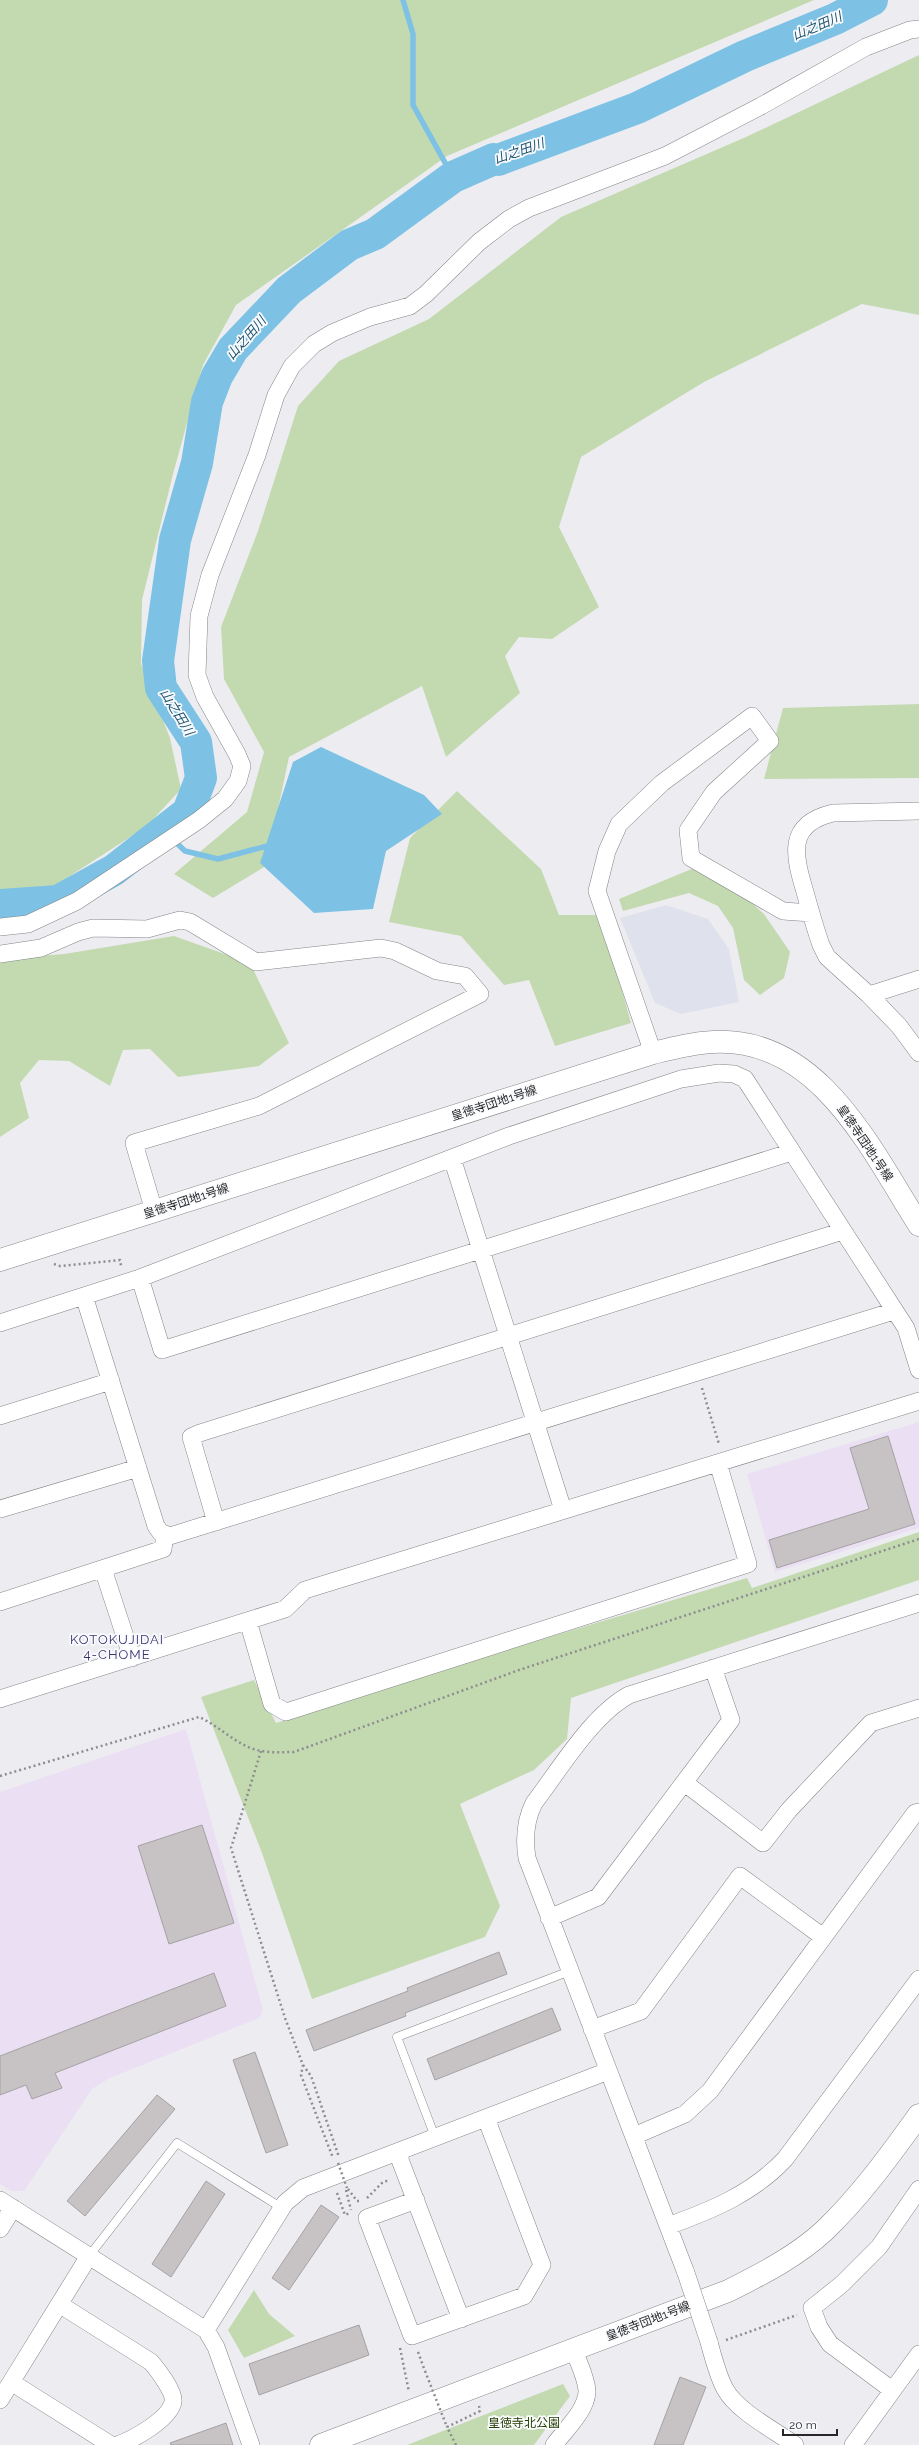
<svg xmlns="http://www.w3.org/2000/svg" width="919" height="2445" font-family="Raleway,'Noto Sans JP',sans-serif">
	<rect width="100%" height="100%" fill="#ededf1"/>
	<path fill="#dfe1ec" d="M666 905 708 919 729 949 739 1002 681 1014 655 1003 620 918Z"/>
	<path fill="#eadff3" d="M919 1422V1528L775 1572 747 1474Z
		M186 1729 263 2010 259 2018 110 2078 92 2089 24 2191H11L0 2184V1792Z"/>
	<path fill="#c3dab1" d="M0 0H814L447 156 236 305 203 365 173 474 142 600 141 664 170 738 181 789 147 826 50 889 0 892Z
		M919 55V315L862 304 704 382 581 457 559 527 599 607 552 639 519 637 505 656 520 693 446 757 422 686 289 757 266 866 213 898 174 874 247 812 264 752 224 679 221 627 258 531 298 406 339 361 429 319 561 217 746 137Z
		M919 704V778L764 779 783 708Z
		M457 791 541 869 559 915H601L631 1023 555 1046 529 980 504 985 461 936 389 922 410 838Z
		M699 866 731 885 764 914 790 952 784 978 760 995 744 980 733 928 718 906 689 893 623 911 619 899Z
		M174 936 250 963 289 1043 259 1066 178 1077 150 1049 123 1050 110 1086 69 1061 39 1060 20 1083 29 1118 0 1137V959L64 954Z
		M919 1532V1580L571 1698 567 1739 534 1770 460 1804 500 1906 485 1937 312 1999 262 1853 201 1697 254 1680 276 1723 415 1677 747 1578 752 1588Z
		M254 2290 269 2314 295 2336 244 2358 228 2330Z
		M563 2384 570 2396 534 2445H407Z"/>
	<path fill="#7dc2e5" d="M321 747 424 795 442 814 386 851 373 909 314 913 260 863 293 762Z"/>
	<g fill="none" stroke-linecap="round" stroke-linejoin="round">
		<path stroke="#7dc2e5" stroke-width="5.5" d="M403 0 413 34V105L453 177
			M164 831 185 851 218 859 271 845"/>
		<path stroke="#7dc2e5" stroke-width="32" d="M0 905 58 901 114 870 188 812 201 778 196 742 161 688 158 661 175 540 197 463 207 402 217 376 233 349 289 290 349 245 375 234 453 177 494 159 498 160 637 108 745 56 835 19 872 0"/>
	</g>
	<path fill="#c7c3c4" stroke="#a5a2a3" d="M888 1436 915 1524 777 1568 769 1540 869 1509 850 1448Z
		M202 1825 234 1923 169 1944 138 1846Z
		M499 1952 507 1974 405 2013 406 2016 314 2051 306 2030 408 1991 407 1988Z
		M214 1973 226 2006 55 2073 62 2088 32 2099 26 2085 0 2095V2056Z
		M552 2008 561 2030 435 2080 427 2059Z
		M255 2052 288 2145 266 2153 233 2060Z
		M157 2095 175 2109 85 2216 67 2201Z
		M206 2181 225 2194 171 2277 152 2264Z
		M321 2205 339 2217 289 2290 272 2278Z
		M359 2325 369 2355 259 2395 249 2364Z
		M680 2377 706 2387 683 2445H654Z
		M226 2423 233 2445H171L170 2443Z"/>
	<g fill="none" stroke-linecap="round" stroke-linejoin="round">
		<defs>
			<path id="lane" d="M435 2137 397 2037 570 1971
				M89 2256 177 2143 282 2208"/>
			<path id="street" d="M919 811 833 813C786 824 794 855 805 892 810 910 815 928 821 945L827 957 869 995 899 1026 919 1053
				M0 927 28 924 77 901 199 820 225 799 238 781 242 766 237 754 205 697 197 675 199 616 210 575 257 455 276 395 292 366 314 344 332 333 370 317 410 306 426 294 479 242 509 219 529 208 665 156 761 106 866 47 910 30 919 29
				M0 954 41 948 78 932 93 928 147 929 180 920 190 922 256 962 381 948 395 951 437 971 465 976 480 994 259 1106 134 1143 154 1211
				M869 995 919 979
				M653 1053 597 891 607 851 619 824 662 783 752 716 770 741 714 792 688 830 691 858 783 911 811 913
				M452 1158 563 1510
				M140 1278 162 1350 792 1152
				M84 1296 156 1526 161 1533 170 1536 894 1311
				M0 1323 140 1278 509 1136 681 1079 719 1073 734 1074 745 1079 906 1328 919 1370
				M0 1416 111 1381
				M0 1509 138 1468
				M216 1522 191 1437 200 1433 843 1231
				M103 1569 132 1658
				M0 1602 163 1549 165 1534
				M248 1621 272 1704 286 1712 748 1564 718 1463
				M0 1699 285 1609 305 1590 919 1401
				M685 1783 763 1843 789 1810 871 1723 919 1708
				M549 1918 598 1897 731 1720 713 1668
				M592 2029 641 2011 740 1876 823 1937
				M634 2136 685 2114 710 2091 915 1813 919 1812
				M397 2152 461 2319
				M0 2200 206 2330 216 2347 251 2445
				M416 2200 367 2218 412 2336 524 2296 542 2265 486 2118
				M668 2226C712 2210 752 2194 785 2159L919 1979
				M0 2229 13 2208
				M686 2273 527 1858C524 1839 525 1821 534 1803 560 1769 592 1715 629 1695L919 1603
				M59 2304 151 2362C157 2369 175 2392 173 2402 169 2420 132 2440 117 2445
				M206 2330 285 2203 303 2188 608 2071
				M709 2342C713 2357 718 2376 725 2389 737 2411 774 2430 795 2445
				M11 2382 111 2445
				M892 2390 830 2344 819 2327 812 2308 842 2284 879 2247 919 2189
				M0 2400 89 2256
				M554 2445C565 2430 586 2411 587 2392 587 2379 578 2362 574 2350
				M853 2445 919 2354"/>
			<path id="secondary" d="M0 1260 653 1053C673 1048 692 1043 713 1042 819 1036 871 1150 919 1225
				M321 2445 728 2291C762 2274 797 2256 824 2231 860 2197 890 2155 919 2115"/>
		</defs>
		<use href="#lane" stroke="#848587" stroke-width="9"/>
		<use href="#street" stroke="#848587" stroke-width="18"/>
		<use href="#secondary" stroke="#848587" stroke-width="23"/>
		<path stroke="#8d8d8f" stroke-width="2.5" stroke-dasharray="2 3" stroke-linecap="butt" d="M54 1264 60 1266 120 1260 121 1266
			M702 1388 719 1444
			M261 1751 231 1848 285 2018 303 2065 301 2075 333 2158
			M0 1776 199 1717C220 1726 239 1748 262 1751 272 1753 283 1752 294 1752L519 1670 919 1539
			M303 2065 311 2076 339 2157
			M348 2189 357 2201H361
			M346 2190 351 2210
			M337 2193 345 2215 350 2213
			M367 2198 383 2182 390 2180
			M726 2340 797 2315
			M400 2348 409 2392
			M418 2352 425 2371
			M456 2445 447 2427 480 2411 479 2406"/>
		<use href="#lane" stroke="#fff" stroke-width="8"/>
		<use href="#street" stroke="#fff" stroke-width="17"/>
		<use href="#secondary" stroke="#fff" stroke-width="22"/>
		<defs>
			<path id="street-bridge" d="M686 2273 709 2342"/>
		</defs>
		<use href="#street-bridge" stroke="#848587" stroke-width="18" stroke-linecap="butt"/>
		<path stroke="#8d8d8f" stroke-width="2.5" stroke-dasharray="2 3" stroke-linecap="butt" d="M338 2163 347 2188
			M425 2371 447 2427"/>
		<use href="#street-bridge" stroke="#fff" stroke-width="17"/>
	</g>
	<g text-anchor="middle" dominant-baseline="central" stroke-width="3.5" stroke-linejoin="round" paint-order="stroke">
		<g font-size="12" fill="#272728" stroke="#fafbfe">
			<text transform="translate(494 1103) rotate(-18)">皇徳寺団地1号線</text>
			<text transform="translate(865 1143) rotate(56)">皇徳寺団地1号線</text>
			<text transform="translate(186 1201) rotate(-18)">皇徳寺団地1号線</text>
			<text transform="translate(648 2321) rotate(-21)">皇徳寺団地1号線</text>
		</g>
		<g font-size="12" fill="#233e00" stroke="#fafbfe">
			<text x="524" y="2423">皇徳寺北公園</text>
		</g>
		<g font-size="13" font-style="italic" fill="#1e546d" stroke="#fafbfe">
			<text transform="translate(817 26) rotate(-23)">山之田川</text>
			<text transform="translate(519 151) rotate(-19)">山之田川</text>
			<text transform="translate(246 338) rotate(-49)">山之田川</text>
			<text transform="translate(177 712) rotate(58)">山之田川</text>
		</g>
		<g font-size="13" letter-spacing="1" fill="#39336e" stroke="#fafbfe">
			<text x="117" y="1639">KOTOKUJIDAI<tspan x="117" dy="15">4-CHOME</tspan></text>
		</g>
	</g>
	<path d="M783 2429v6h54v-6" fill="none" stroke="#272728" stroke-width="2"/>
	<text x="789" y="2429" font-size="12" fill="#272728" stroke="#fafbfe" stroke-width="3" paint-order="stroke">20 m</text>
</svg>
